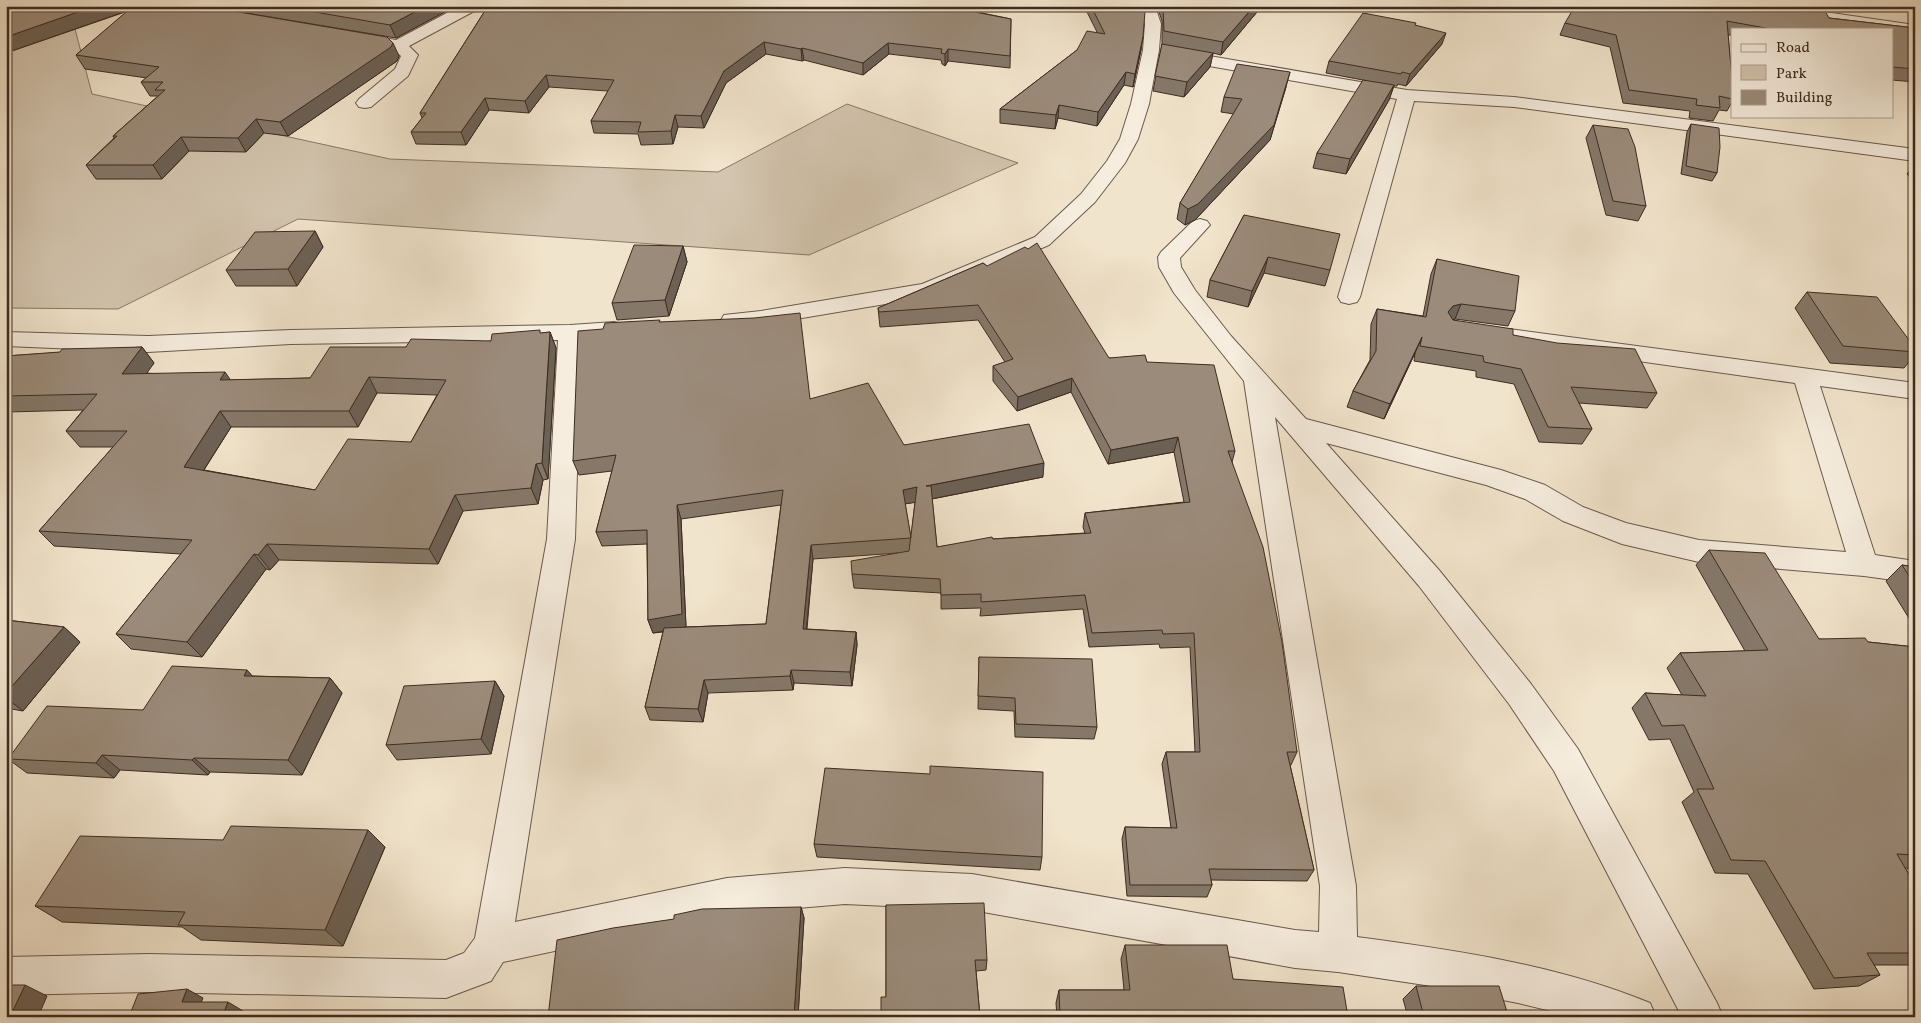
<svg xmlns="http://www.w3.org/2000/svg" width="1921" height="1023" font-family="Vollkorn,serif">
	<rect width="100%" height="100%" fill="#f1e4cc"/>
	<filter id="stains"><feTurbulence type="fractalNoise" baseFrequency=".004" numOctaves="4"/><feColorMatrix values="0 0 0 0 .2 0 0 0 0 .09 0 0 0 0 .02 0 0 0 .5 -.17"/></filter>
	<radialGradient id="worn" r=".72"><stop offset=".6" stop-color="#630" stop-opacity="0"/><stop offset="1" stop-color="#630" stop-opacity=".3"/></radialGradient>
	<path fill="#d3c5af" stroke="#887868" d="M6 6H69L92 94 390 159 718 172 847 104 1018 163 809 255 298 219 118 309 6 308Z"/>
	<g fill="none" stroke-linecap="round" stroke-linejoin="round">
		<defs>
			<path id="minor" d="M230 6H246L243 14 271 20 273 23 271 26 265 28 228 20 226 17Z
				M460 6H480L478 9 409 46 418 55 408 76 371 107 365 108 359 107 356 103 359 99 395 69 401 56 393 49 350 41 348 38 350 35 356 33 396 40Z
				M1137 6H1155L1161 24 1159 50 1149 104 1138 139 1125 163 1095 202 1049 245 927 297 761 325 732 327 724 325 721 320 724 315 761 311 922 284 1035 237 1081 194 1107 161 1120 139 1131 104 1143 50 1145 24 1142 11Z
				M1741 6H1783L1915 25V35L1892 32V29H1873L1749 11 1743 9Z
				M1175 50 1407 90 1514 97 1915 149V161L1514 107 1414 101 1360 297 1357 302 1349 304 1341 302 1338 297 1397 99 1169 59 1167 55 1169 51Z
				M1200 219 1207 221 1210 225 1180 258 1181 267 1195 290 1231 336 1306 419 1501 470 1545 485 1583 507 1626 523 1699 540 1846 552 1795 383 1509 343 1501 341 1497 336 1501 331 1509 329 1915 383V399L1820 386 1875 555 1915 561V583L1864 576 1699 562 1622 544 1563 521 1525 499 1486 485 1326 443 1439 570 1531 684 1578 749 1717 1003 1723 1017H1682L1554 771 1509 704 1419 586 1275 417 1356 886 1357 937C1455 950 1558 965 1650 1003L1656 1017H1576L1518 1003 1425 985 1338 972 1295 968 972 910 845 904 727 914 503 962 491 981 446 998 149 992 6 995V957L149 954 446 960 464 953 475 938 547 539 558 340 291 344 148 352 6 346V332L148 336 291 330 570 325 614 322 622 324 626 329 622 334 581 339 575 539 515 922 727 878 845 868 972 874 1295 930 1319 932 1320 886 1244 381 1174 293 1159 267 1158 257 1161 252 1193 221Z"/>
		</defs>
		<use href="#minor" stroke="#6b594c" stroke-width="2"/>
		<use href="#minor" fill="#f6edde" fill-rule="evenodd"/>
	</g>
	<path fill="#857869" stroke="#3e2b21" fill-rule="evenodd" d="M6 6H228L227 10 399 56 397 61 288 136 264 133 246 152 189 151 162 179H96L86 165 114 138 113 136 158 96H150L141 82 147 78 85 69 76 55 128 11 6 53Z
		M242 6H456L396 38 246 13Z
		M488 6 943 10 945 9 925 6H987L982 13 1011 19 1010 68 948 61 945 66 942 64 941 60 889 54 863 75 804 60 802 61 766 54 726 83 704 128 678 127 673 144 641 145 638 134 594 133 591 121 608 91 549 87 529 113 489 110 466 145 416 144 411 132 422 118 420 113Z
		M1084 6H1144L1141 50 1133 87 1124 85 1097 126 1058 118 1055 129 1000 123V109L1077 50 1097 32Z
		M1157 6H1262L1221 55 1213 53 1210 67 1184 97 1153 91 1162 44V21Z
		M1798 6H1810L1809 8Z
		M1829 18 1915 28V82L1892 80V29H1732V35H1728L1732 80V102L1727 111 1719 110 1713 121 1689 118 1690 111 1623 103 1610 47 1560 35 1565 23Z
		M1415 25 1442 44 1406 86 1398 84 1397 86H1394L1389 100 1346 174 1313 168 1317 153 1368 81 1326 73 1329 61Z
		M1286 87 1270 140 1195 220 1185 225 1177 219 1180 203 1234 114 1221 112 1224 97Z
		M1691 124 1717 173 1712 181 1681 174 1687 132Z
		M1593 125 1646 206 1638 221 1606 215 1586 138Z
		M1915 164V183L1907 174Z
		M1244 215 1330 270 1325 286 1264 273 1248 307 1207 297 1210 280Z
		M315 231 323 247 297 286H236L226 270Z
		M683 246 687 262 669 316 617 320 612 303Z
		M1437 259 1515 311 1508 326 1455 319 1453 320 1513 335 1657 393 1647 408 1579 403 1592 429 1582 444 1539 442 1514 384 1476 377V371L1414 361 1415 353 1384 419 1347 407 1353 391 1370 360 1371 324 1377 309 1423 316 1431 274Z
		M983 263 1109 358 1147 362 1235 451 1232 462 1297 752 1291 765H1290L1314 870 1307 881 1211 880 1212 885 1207 897 1127 896 1122 839 1125 827 1171 828 1162 764 1166 752H1195L1190 647 1160 648 1159 644 1089 647 1083 609 980 616 981 608 941 609V593L854 588 852 574 898 553 813 559 807 629 856 632 857 645 852 686 794 683 793 690 708 693 703 722 650 720 645 707 663 632 653 633 648 620 647 544 602 546 596 532 612 471 579 475 573 461 603 329 660 322 810 399 904 445 1043 477 932 499 937 547 993 539 1085 533 1083 527 1085 513 1184 502 1174 452 1108 464 1071 392 1017 411 993 381V366L1005 362 978 320 880 327 878 308ZM915 502 911 538 905 504ZM781 505 766 624 686 627 681 519Z
		M1807 292 1915 348V355L1904 368 1830 363 1795 308Z
		M550 332 556 348 548 479 543 480 538 504 463 511 438 564 279 560 270 570 266 569 202 657 131 649 116 634 181 554 54 546 39 531 113 447H80L66 431 83 410 8 412 6 414V356L142 347 154 363 146 373 231 380 310 378 406 347 491 341ZM377 393 437 395 411 442 315 490 204 470 231 427H358Z
		M1709 550 1819 639 1868 642 1915 647V869L1905 868 1915 885V965H1874L1880 975 1859 986 1814 989 1748 874 1715 873 1682 802 1694 792 1670 739 1649 740 1632 708 1645 693 1682 695 1667 668 1680 653 1745 651 1696 565Z
		M1902 565 1915 567V628L1886 581Z
		M6 620 64 627 80 642 23 711 6 708Z
		M979 657 1097 727 1094 739 1015 737 1014 711 978 709Z
		M247 670 252 676 330 678 342 693 302 775 210 772 208 775 120 770 114 778 27 773 8 759 143 710Z
		M495 681 504 696 491 754 397 760 386 745Z
		M930 774 1042 857 1040 870 817 857 814 844Z
		M385 847 343 946 201 940 182 927 62 922 35 906Z
		M886 905 987 960 986 970 976 971 980 1017H548L801 907 804 918 798 1016 881 1013 886 997Z
		M1125 945 1233 979 1348 1017H1057L1056 1003 1059 990H1124L1121 959Z
		M1416 986 1508 1015 1667 1017H1408L1403 999Z"/>
	<path fill="#6c6155" stroke="#3e2b21" d="M95 6H141L6 53V37Z
		M219 6H228L224 16Z
		M426 6H456L396 38 390 25Z
		M979 6H987L974 24 975 12Z
		M1254 6H1262L1221 55 1223 42Z
		M1446 33 1442 44 1406 86 1410 74Z
		M1143 37 1141 50 1133 87 1135 74Z
		M764 42 766 54 726 83 704 128 701 116 724 71Z
		M393 43 399 56 397 61 288 136 280 122Z
		M888 43 889 54 863 75V63Z
		M802 48 804 60 802 61 801 49Z
		M948 49V61L945 66V54Z
		M1213 53 1210 67 1184 97 1187 82Z
		M1126 72 1124 85 1097 126 1098 112Z
		M1290 72 1286 87 1270 140 1195 220 1185 225 1188 209Z
		M546 75 549 87 529 113 525 101Z
		M1394 85 1389 100 1346 174 1350 159Z
		M485 98 489 110 466 145 461 132Z
		M1059 105 1058 118 1055 129 1056 115Z
		M675 115 678 127 673 144 671 131Z
		M256 119 264 133 246 152 238 138Z
		M181 137 189 151 162 179 153 165Z
		M315 231 323 247 297 286 288 269Z
		M683 246 687 262 669 316 665 300Z
		M1268 257 1264 273 1248 307 1252 291Z
		M1461 304 1455 319 1447 321 1448 312 1453 306Z
		M550 332 556 348 548 479 542 463Z
		M1422 337 1415 353 1384 419 1390 404Z
		M142 347 154 363 135 390 122 374Z
		M225 372 236 388 220 380Z
		M369 377 377 393 358 427 349 411Z
		M1072 378 1071 392 1017 411 1018 397Z
		M220 411 231 427 196 482 184 467Z
		M1178 437 1174 452 1108 464 1111 450Z
		M1044 463 1043 477 926 500V486Z
		M536 464 543 480 538 504 531 488Z
		M917 487 918 502 904 504 903 490Z
		M455 495 463 511 438 564 429 549Z
		M677 505 681 519 686 627 653 633 648 620Z
		M267 544 279 560 270 570 258 555Z
		M811 545 813 559 805 643 803 629Z
		M254 554 266 569 202 657 187 642Z
		M64 627 80 642 23 711 6 698V693Z
		M856 632 857 645 852 686 850 672Z
		M247 670 261 686 244 676Z
		M791 670 794 683 793 690 790 676Z
		M330 678 342 693 302 775 288 760Z
		M704 680 708 693 703 722 698 709Z
		M495 681 504 696 491 754 481 739Z
		M102 755 120 770 114 778 96 763Z
		M194 758 210 772 208 775 192 760Z
		M368 830 385 847 343 946 325 930Z
		M6 845 12 849 6 858Z
		M801 907 804 918 798 1017 794 1016Z
		M25 985 47 996 38 1017H10Z
		M187 989 203 998 198 1011 182 1002Z
		M228 1002 243 1011 241 1017H222Z"/>
	<path fill="#9b8b7a" stroke="#3e2b21" fill-rule="evenodd" d="M6 6H95L6 37Z
		M133 6H219L221 9 387 37 393 43 391 47 280 122 256 119 238 138 181 137 153 165H86L117 136H113L165 90H155L163 82H141L159 67 76 55Z
		M280 6H426L390 25Z
		M488 6H913L943 10 950 7V6H979L975 12 1011 19 1010 56 948 49 945 54 941 53 942 49 888 43 863 63 802 48 801 49 764 42 724 71 701 116 675 115 671 131 638 132 641 122 591 121 614 80 546 75 525 101 485 98 461 132H411L426 113H420Z
		M1091 6H1144L1145 11 1143 37 1135 74 1126 72 1098 112 1059 105 1056 115 1000 109 1077 50 1087 31 1105 34Z
		M1163 6H1254L1223 42 1164 31Z
		M1575 6H1790L1825 11 1829 18 1915 28V69L1892 67V29H1771L1727 21 1732 80V99L1719 96 1720 108 1696 105 1697 99 1629 90 1616 35 1565 23Z
		M1363 13 1416 23 1415 25 1446 33 1410 74 1402 72 1401 74 1329 61Z
		M1162 44 1213 53 1187 82 1155 76Z
		M1237 64 1290 72 1274 125 1198 204 1188 209 1180 203 1242 99 1224 97Z
		M1363 80 1394 85 1350 159 1317 153Z
		M1691 124 1719 128 1720 147 1717 173 1686 166Z
		M1593 125 1628 129 1635 147 1646 206 1613 201Z
		M1244 215 1340 234 1330 270 1268 257 1252 291 1210 280Z
		M315 231 288 269 226 270 255 232Z
		M1037 243 1109 358 1145 355 1147 362 1214 365 1235 451H1228L1263 547 1282 642 1297 752H1287L1314 870 1209 869 1212 885H1130L1125 827 1177 828 1166 752H1200L1194 633 1163 634 1162 630 1092 633 1085 595 981 602V594L941 595 940 579 852 574 851 561 909 551 917 487 903 490 911 538 811 545 803 629 856 632 850 672 791 670 790 676 704 680 698 709 645 707 664 628 766 624 783 490 677 505 682 614 648 620 647 530 596 532 616 455 573 461 578 331 603 329 605 323 660 320 659 322 754 318 800 313 810 399 868 383 904 445 1029 424 1044 463 926 486H931L937 547 992 537 993 539 1091 533 1085 513 1190 502 1178 437 1111 450 1072 378 1018 397 993 366 1013 359 978 305 879 312 878 308 983 263 987 266 1025 247 1028 249Z
		M634 245 683 246 665 300 612 303Z
		M1437 259 1519 276 1515 311 1461 304 1453 306 1448 312 1453 320 1513 329V335L1557 343 1635 349 1657 393 1571 387 1592 429 1548 427 1521 369 1484 362 1483 356 1420 346 1422 337 1390 404 1353 391 1376 351 1377 309 1426 317Z
		M1807 292 1877 297 1915 348V352L1843 346Z
		M540 330V333L550 332 542 463 536 464 531 488 455 495 429 549 267 544 258 555 254 554 187 642 116 634 192 540 39 531 127 431H66L97 394 6 396V356L60 352 62 349 142 347 122 374 225 372 220 380 310 378 330 347H406L411 339 491 341 492 334ZM369 377 446 380 411 442 348 439 315 490 184 467 220 411H349Z
		M1709 550 1765 553 1819 639 1865 638 1868 642 1915 647V855L1897 854 1915 885V953H1867L1880 975 1834 978 1765 861 1731 860 1697 789H1714L1684 725 1662 726 1645 693 1706 696 1680 653 1768 650Z
		M1902 565 1915 567V585Z
		M6 620 64 627 6 693Z
		M979 657 1092 659 1097 727 1016 724 1015 698 978 696Z
		M172 666 247 670 244 676 330 678 288 760 194 758 192 760 102 755 96 763 8 759 47 706 143 710Z
		M495 681 481 739 386 745 404 686Z
		M930 766 1043 772 1042 857 814 844 825 768 930 774Z
		M231 826 368 830 325 930 178 925 185 912 35 906 80 836 223 840Z
		M984 903 987 960H975L980 1017H548L557 940 613 928 674 919V915L702 909 801 907 794 1016 881 1013V997H886V905Z
		M1125 945H1227L1233 979 1343 987 1348 1017H1060L1059 990H1130Z
		M6 985H25L10 1017H6Z
		M1416 986H1499L1508 1015H1666L1667 1017H1424Z
		M187 989 182 1002H228L222 1017H129L138 994Z"/>
	<rect width="1921" height="1023" fill="none" stroke="#f1e4cc" stroke-width="25"/>
	<rect x="8" y="8" width="1906" height="1008" fill="none" stroke="#3e2b21" stroke-width="2.5"/>
	<rect x="12" y="12" width="1896" height="998" fill="none" stroke="#3e2b21"/>
	<rect x="1731" y="28" width="162" height="90" fill="#f6edde" stroke="#ac9f92"/>
	<rect x="1741" y="44" width="25" height="8" fill="#f6edde" stroke="#ac9f92"/>
	<text x="1776" y="52" font-size="15" fill="#3e2b21">Road</text>
	<rect x="1741" y="65" width="25" height="15" fill="#d3c5af" stroke="#ac9f92"/>
	<text x="1776" y="78" font-size="15" fill="#3e2b21">Park</text>
	<rect x="1741" y="90" width="25" height="15" fill="#9b8b7a" stroke="#ac9f92"/>
	<text x="1776" y="102" font-size="15" fill="#3e2b21">Building</text>
	<rect width="100%" height="100%" filter="url(#stains)"/>
	<rect width="100%" height="100%" fill="url(#worn)"/>
</svg>
